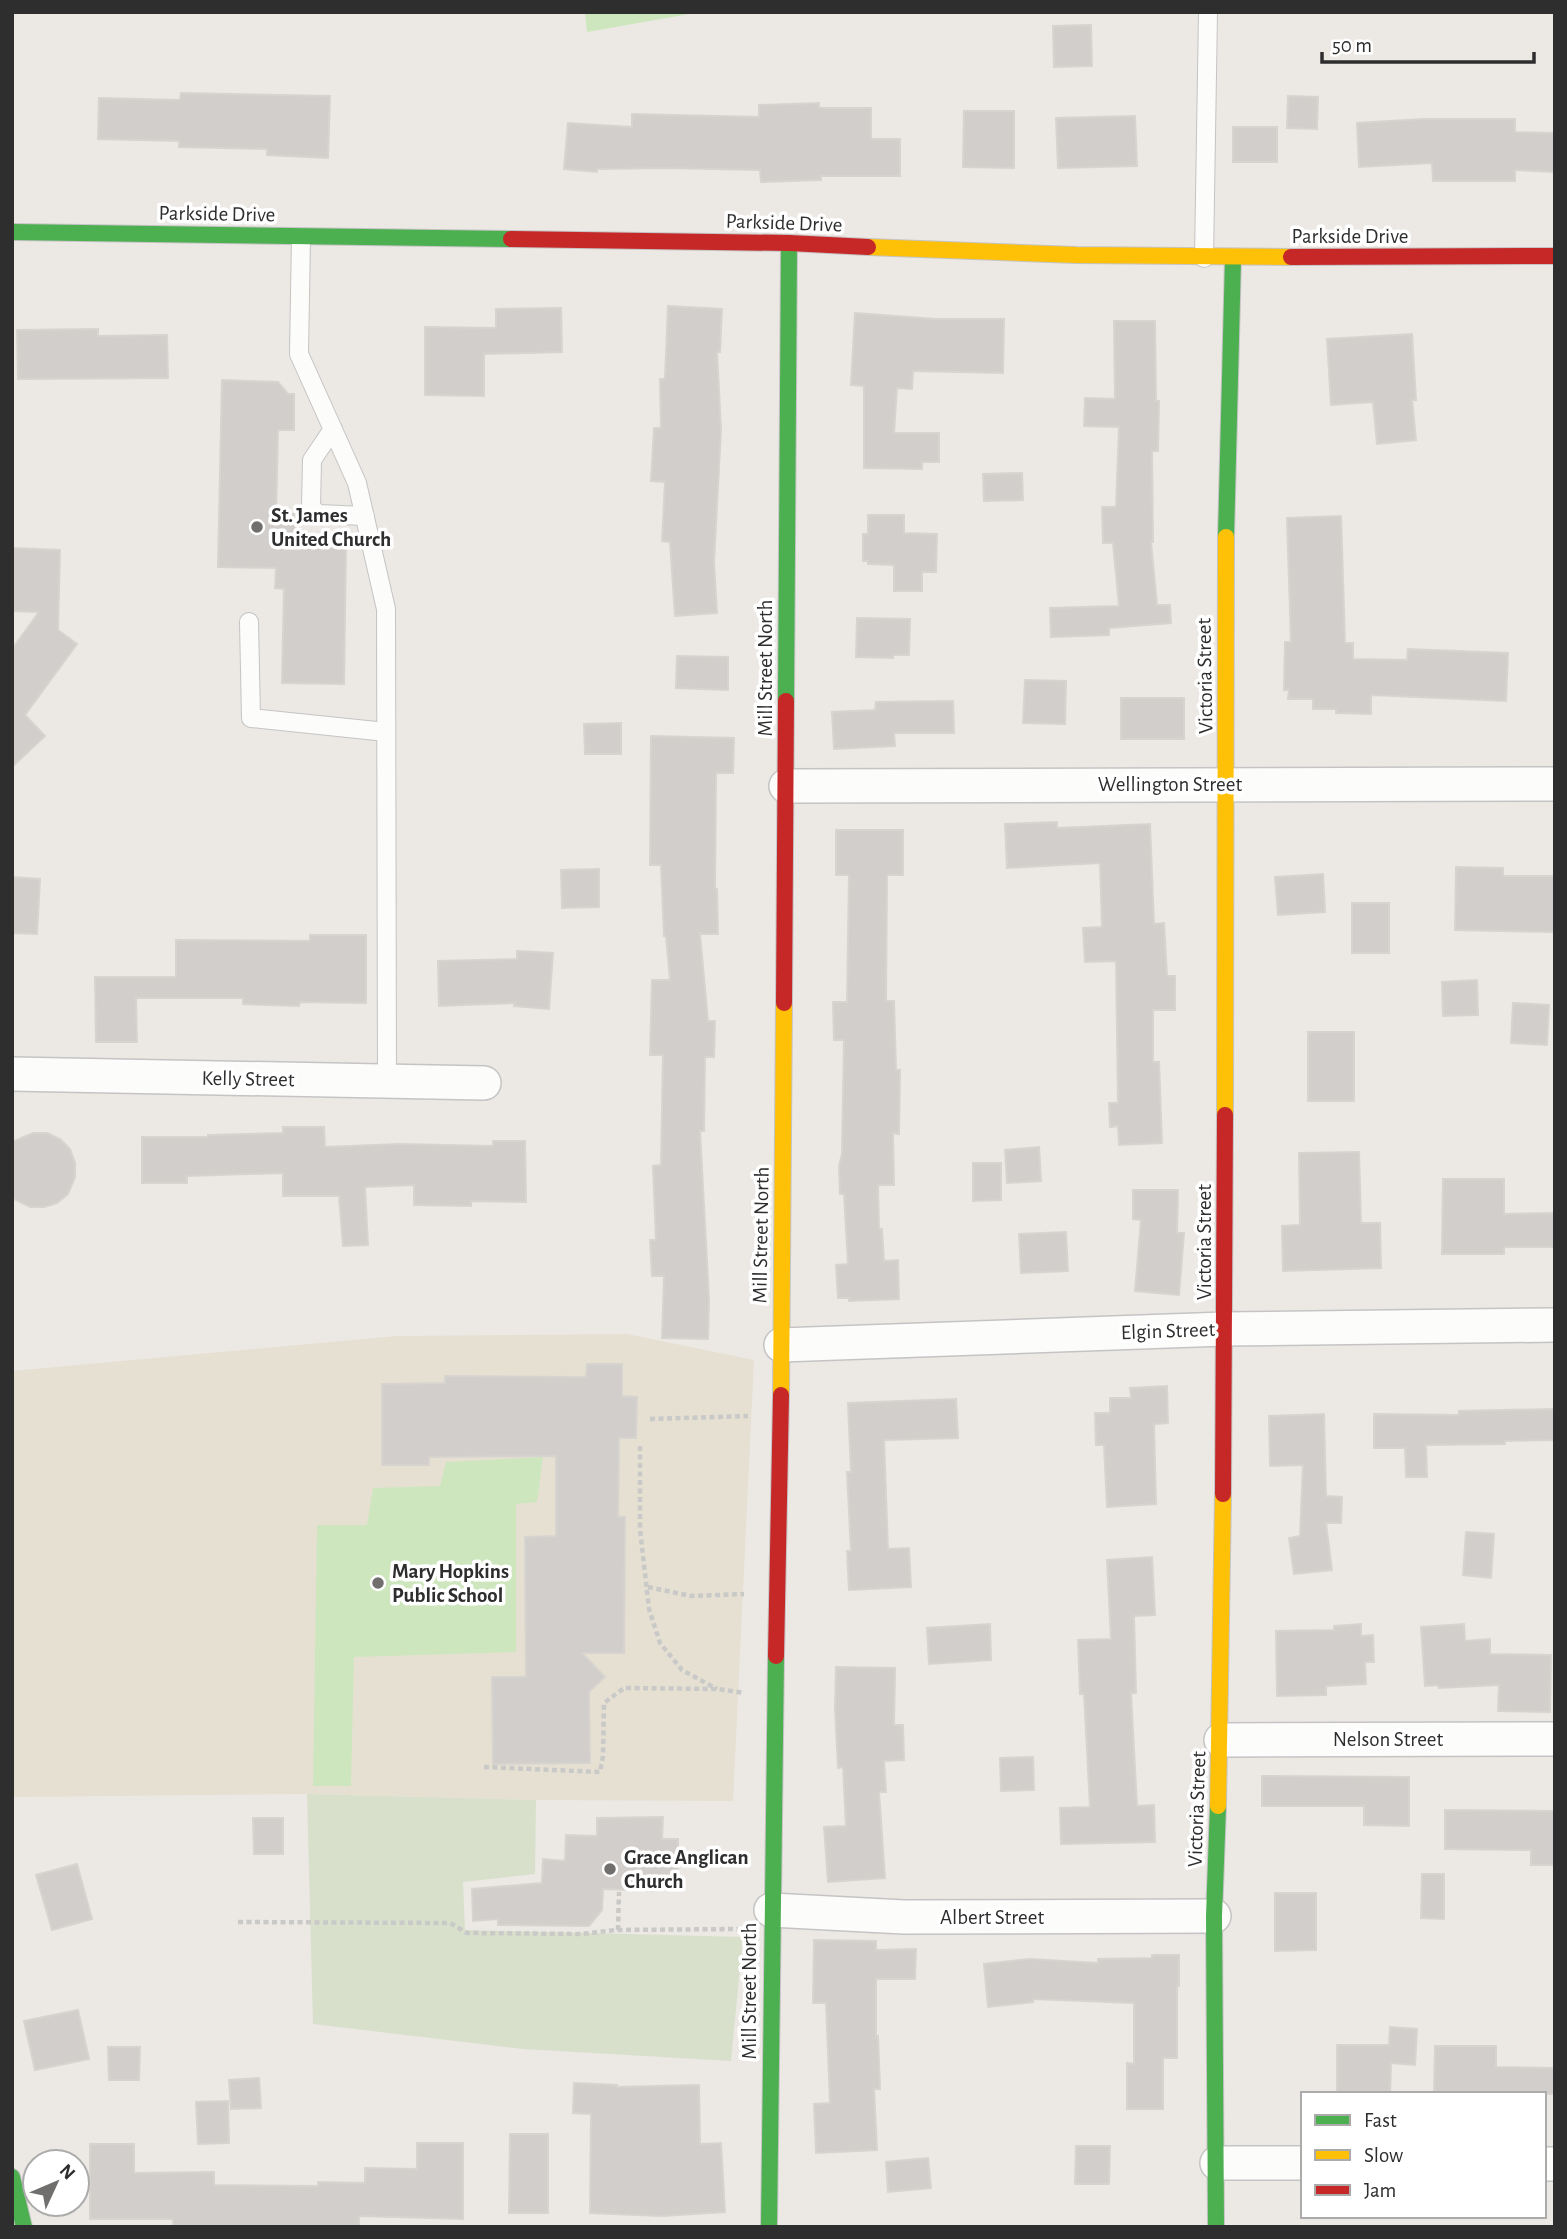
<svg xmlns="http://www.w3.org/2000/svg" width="1567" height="2239" font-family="'Alegreya Sans',sans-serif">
	<rect width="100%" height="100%" fill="#ece8e4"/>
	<path fill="#e6e0d3" d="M627 1334 754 1360 733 1801 536 1800 307 1794 12 1797V1371L397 1336Z"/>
	<path fill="#cee6be" d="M585 12H701L587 32Z
		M543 1457 537 1502 516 1504V1652L354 1657 351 1786H313L317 1525H367L373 1488 440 1486 446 1462Z"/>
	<path fill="#d8e0cc" d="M307 1794 536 1800 535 1874 463 1882 465 1930 743 1937 731 2061 523 2049 313 2024Z"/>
	<path fill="#d1cecb" stroke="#d7d4d0" stroke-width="2" d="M1091 25 1092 66 1054 67 1053 26Z
		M181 93 330 96 328 158 267 155V149L179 147V141L98 139 99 98 180 100Z
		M1288 96 1318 97 1317 129 1287 128Z
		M819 103V108H871V139H900V176H821V180L761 182 760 170 666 168 597 169V172L564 169 568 123 632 127V114L759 117V105Z
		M964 111H1014V168L963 167Z
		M1135 116 1137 166 1058 168 1056 118Z
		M1424 119H1515V132L1555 133V172L1515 170V181H1433L1432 163 1359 167 1357 123Z
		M1233 127H1277V162H1233Z
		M668 306 722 309 720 352H717L721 430 714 562 717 613 675 616 670 542 662 541 665 482 651 481 654 428H661L660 379H665Z
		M561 308 562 352 484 354V396L425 395V327L496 328V309Z
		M855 313 936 319H1004L1003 373 913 371 912 389 897 388 894 433H939V462H922V469L864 468V386L851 385Z
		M1114 321H1155L1156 401H1159L1158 451H1152L1153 542H1151L1157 605H1170L1171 623 1109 628V635L1051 637 1050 608 1119 606 1113 543H1103L1102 507H1116L1119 427 1084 426 1085 398 1115 399Z
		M98 329V336L167 335 168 378 18 379 17 330Z
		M1412 334 1416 400H1412L1416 440 1377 444 1373 402 1331 405 1327 339Z
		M222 380 278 382 288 394H294V430H278L276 514H295V541L346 542 344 684 282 683 284 589 275 588 276 568 218 567Z
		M1022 473 1023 500 984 501 983 474Z
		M868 515H904V533L937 534 936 572H922V591H894V565L868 564V561H863V534H868Z
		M1341 516 1345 643H1353V659L1407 660 1408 649 1508 653 1506 701 1371 695V714L1336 713V709H1313V699H1288L1289 690H1284L1285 642H1291L1287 518Z
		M12 548 60 550 58 630 77 644 25 715 45 736 12 767V649L39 612 12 611Z
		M857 618 910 619 909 655H893V658L856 657Z
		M677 656 728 657V690L676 688Z
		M1025 680 1066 681 1065 724 1023 723Z
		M1121 698H1184V739H1121Z
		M953 701 954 733H894L895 746 834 749 832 712 875 710 876 702Z
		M621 723V754H585L584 724Z
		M651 736 734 738 733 773H716L715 889H717L718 934H700L708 1021H715L714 1057H705L704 1131H700L709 1299 708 1339 662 1338 664 1276H652L650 1240H656L653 1166 661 1165 663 1055H650L652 980H670L666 936H664L661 865H650Z
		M1057 822V828L1150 824 1154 924 1164 923 1167 976H1175V1010H1153V1062H1159L1162 1143 1119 1145 1118 1126 1110 1127 1109 1103H1118L1116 961 1085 962 1083 928 1102 927 1100 863 1007 868 1005 824Z
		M836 830H903V875H887L886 1001H894L896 1070H900L899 1134 893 1133 894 1185H878L879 1229H882L884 1261 898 1260 899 1299 849 1301V1298H838L836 1265 848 1264 844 1194H840L839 1166 842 1154 844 1040H834L833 1002H847L849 875H836Z
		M1456 867 1503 868V876H1555V932L1455 930Z
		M599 869V907L562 908 561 870Z
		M1323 874 1325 912 1278 915 1275 877Z
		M12 877 40 879 37 934 12 933Z
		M1352 903H1389V953H1352Z
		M310 935H366V1003L300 1002 299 1006 243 1004V998H136L137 1042H96L95 977H176V940L310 941Z
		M517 951 553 953 549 1009 514 1006 515 1003 439 1006 438 961 517 959Z
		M1477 980 1478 1015 1443 1016 1442 982Z
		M1513 1003 1549 1005 1547 1045 1511 1043Z
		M1308 1032H1354V1101H1308Z
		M283 1127H324L325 1147 400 1144 493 1146V1141H525L526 1202 471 1201V1206L414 1205V1185L365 1187 368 1245 343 1246 339 1196H283V1173L187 1176V1183H142V1137H208V1135L283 1133Z
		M33 1133H47L60 1139 70 1149 75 1163V1177L68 1194 57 1203 44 1207H30L12 1198V1142Z
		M1039 1147 1041 1181 1007 1183 1005 1150Z
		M1359 1152 1361 1223H1380L1381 1268 1283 1271 1282 1226 1300 1225 1299 1153Z
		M973 1163H1001V1200L973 1201Z
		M1443 1179H1504V1214L1555 1213V1247H1504V1254H1442Z
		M1133 1190H1178L1177 1233H1184L1179 1295 1135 1291 1141 1220 1133 1219Z
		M1066 1232 1068 1271 1021 1273 1019 1234Z
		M587 1364H622V1396L637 1397 636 1438H619L618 1517H625L624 1653H582L605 1677 589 1692 590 1763 493 1764 492 1677H526L525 1537 556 1536V1456L429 1457V1465H382V1384L445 1383V1376L586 1377Z
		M1167 1386 1168 1423 1154 1424 1156 1504 1107 1507 1104 1445H1096L1095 1413H1110V1398H1131L1130 1388Z
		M956 1399 958 1438 884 1440 888 1549 909 1548 911 1587 849 1590 847 1551H851L847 1472H851L848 1403Z
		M1555 1409V1440L1505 1441V1444L1426 1445 1427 1477H1406L1405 1448H1374V1414L1459 1415V1411Z
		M1324 1414 1326 1496 1342 1497 1341 1523H1326L1332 1570 1294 1574 1289 1538 1300 1536 1303 1465 1270 1466 1269 1416Z
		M1466 1532 1494 1534 1491 1578 1463 1575Z
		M1152 1557 1155 1615 1134 1616 1136 1693H1131L1137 1806 1154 1805 1155 1842 1061 1844 1060 1808 1090 1807 1084 1694H1080L1078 1640 1111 1639 1107 1560Z
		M990 1624 991 1660 929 1664 927 1628Z
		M1361 1624V1636L1373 1635 1374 1662H1365L1366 1684 1326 1686V1695L1277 1696 1276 1631 1334 1630V1626Z
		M1464 1624 1465 1641 1490 1639V1654L1551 1655 1550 1712 1498 1711 1499 1685 1439 1688 1438 1685 1425 1686 1421 1627Z
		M836 1667 895 1668 894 1725H903L904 1760 884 1761 886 1792H879L885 1878 828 1882 824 1827 846 1826 843 1767 838 1768 835 1709Z
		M1033 1757 1034 1790 1001 1791 1000 1758Z
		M1262 1776 1409 1777V1826L1364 1825V1806H1262Z
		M1445 1810 1555 1811V1865H1531V1850L1445 1849Z
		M663 1817 662 1839H678V1876H660V1891L603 1889 602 1910 589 1926 498 1925V1919L473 1921 472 1889 542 1883 543 1859 565 1861 566 1835 597 1836V1818Z
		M253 1818H283V1854H254Z
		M77 1864 92 1919 52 1930 36 1875Z
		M1422 1874H1444V1919L1421 1918Z
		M1275 1893H1316V1950L1275 1951Z
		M814 1940 876 1941V1950L916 1949 915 1979H876V2037L878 2036 880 2089H874L877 2150 816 2153 814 2104 830 2103 826 2003H813Z
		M1152 1955H1179V1986H1177V2058H1163V2109H1127V2063L1134 2064V2003L1033 1999V2002L988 2007 984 1964 1029 1959 1098 1963V1959L1152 1958Z
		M78 2010 89 2059 35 2070 24 2021Z
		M1390 2027 1417 2029 1415 2065 1391 2063 1390 2094H1337V2045H1389Z
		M1435 2046H1496V2067L1555 2068V2094H1434Z
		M108 2047H140L139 2080H109Z
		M259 2078 261 2108 231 2109 229 2080Z
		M574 2083 617 2085V2087L699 2085 700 2144 721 2143 725 2212 662 2216 590 2213 591 2114 573 2113Z
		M228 2101 229 2143 198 2144 196 2102Z
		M510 2134H548V2213H509Z
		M417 2143H463V2219L359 2216V2227H173V2219H90V2144H134V2173L214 2172V2185L318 2186V2182L365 2183V2168L417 2169Z
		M1076 2146H1110L1109 2184H1075Z
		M928 2158 931 2188 888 2192 886 2162Z"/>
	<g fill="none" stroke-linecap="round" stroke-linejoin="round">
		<defs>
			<path id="lane" d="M301 237 299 354 357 483 386 609 387 1081
				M1204 258 1208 12
				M333 429 312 460 311 507 318 514 365 516
				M249 622 251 718 386 732"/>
			<path id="street" d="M786 786 1555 784
				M12 1074 484 1083
				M781 1345 1224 1329 1555 1325
				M1221 1740 1555 1739
				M771 1910 904 1917 1214 1916
				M1217 2163H1303
				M1544 2164H1555"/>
			<path id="fast" d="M12 232 511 239
				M1226 537 1233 258
				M786 701 789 243
				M12 2177 24 2227
				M769 2227 776 1656
				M1216 2227 1214 1916 1218 1806"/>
			<path id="slow" d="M868 247 1076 255 1291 257
				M1225 1115 1226 537
				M781 1395 784 1003
				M1218 1806 1223 1494"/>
			<path id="jam" d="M511 239 789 243 868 247
				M1291 257 1555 256
				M784 1003 786 701
				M1223 1494 1225 1115
				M776 1656 781 1395"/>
		</defs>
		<use href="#lane" stroke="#c5c4c5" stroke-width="20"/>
		<use href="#street" stroke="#c5c4c5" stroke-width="36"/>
		<use href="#fast" stroke="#c5c4c5" stroke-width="18"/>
		<use href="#slow" stroke="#c5c4c5" stroke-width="18"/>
		<use href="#jam" stroke="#c5c4c5" stroke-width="18"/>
		<path stroke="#c9c9c8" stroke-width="4.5" stroke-dasharray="5 3.5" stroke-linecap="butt" d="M650 1419 748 1416
			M640 1446V1529L649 1609 660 1643 682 1670 717 1689
			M648 1587 691 1596 744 1594
			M484 1767 600 1772 603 1756 604 1703 624 1688 718 1689 744 1693
			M238 1922 450 1923 467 1933 582 1934 615 1930 738 1929
			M618 1930 619 1892"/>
		<use href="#lane" stroke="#fcfcfb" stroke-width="18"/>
		<use href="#street" stroke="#fcfcfb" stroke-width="33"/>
		<use href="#fast" stroke="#4caf50" stroke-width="16"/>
		<use href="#slow" stroke="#ffc107" stroke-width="16"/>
		<use href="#jam" stroke="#c62828" stroke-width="16"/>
	</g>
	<g fill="#706f6e" stroke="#fff" stroke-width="2.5">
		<circle cx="257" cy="527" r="7"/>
		<circle cx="378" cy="1583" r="7"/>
		<circle cx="610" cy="1869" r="7"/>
	</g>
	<g text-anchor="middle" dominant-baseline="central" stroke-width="7" stroke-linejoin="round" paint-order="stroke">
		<g font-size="21" fill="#2e2e2e" stroke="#fff">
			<text transform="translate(217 214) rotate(1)">Parkside Drive</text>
			<text transform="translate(784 223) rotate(2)">Parkside Drive</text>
			<text x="1350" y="236">Parkside Drive</text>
			<text transform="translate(765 668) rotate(-90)">Mill Street North</text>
			<text transform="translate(1205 676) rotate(-91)">Victoria Street</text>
			<text x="1170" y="784">Wellington Street</text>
			<text transform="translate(248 1079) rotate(1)">Kelly Street</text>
			<text transform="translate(761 1235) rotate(-89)">Mill Street North</text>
			<text transform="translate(1204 1242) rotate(-90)">Victoria Street</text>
			<text transform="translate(1168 1331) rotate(-2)">Elgin Street</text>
			<text x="1388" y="1739">Nelson Street</text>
			<text transform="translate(1197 1809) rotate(-88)">Victoria Street</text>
			<text x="992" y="1917">Albert Street</text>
			<text transform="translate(749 1991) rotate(-90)">Mill Street North</text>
		</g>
		<g font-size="21" font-weight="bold" fill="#2e2e2e" stroke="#fff" text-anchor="start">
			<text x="271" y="515">St. James<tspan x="271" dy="24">United Church</tspan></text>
			<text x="392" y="1571">Mary Hopkins<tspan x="392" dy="24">Public School</tspan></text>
			<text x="624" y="1857">Grace Anglican<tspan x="624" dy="24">Church</tspan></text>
		</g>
	</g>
	<rect width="1567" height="2239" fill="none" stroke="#2e2e2e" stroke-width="28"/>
	<rect x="1301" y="2092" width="245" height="126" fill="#ffffff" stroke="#ababab" stroke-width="2"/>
	<rect x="1315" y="2115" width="35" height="10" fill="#4caf50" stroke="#ababab" stroke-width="2"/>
	<text x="1364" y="2127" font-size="21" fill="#2e2e2e">Fast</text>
	<rect x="1315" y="2150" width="35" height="10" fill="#ffc107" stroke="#ababab" stroke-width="2"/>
	<text x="1364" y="2162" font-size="21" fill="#2e2e2e">Slow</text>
	<rect x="1315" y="2185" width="35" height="10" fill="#c62828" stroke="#ababab" stroke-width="2"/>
	<text x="1364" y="2197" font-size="21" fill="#2e2e2e">Jam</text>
	<g transform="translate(56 2183) rotate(46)"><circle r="33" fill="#ffffff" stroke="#ababab" stroke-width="2"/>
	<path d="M0-5L12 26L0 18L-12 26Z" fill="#706f6e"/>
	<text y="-10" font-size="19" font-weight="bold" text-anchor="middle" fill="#2e2e2e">N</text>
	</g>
	<path d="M1322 52v10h212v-10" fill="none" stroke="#2e2e2e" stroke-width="3.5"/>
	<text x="1332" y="52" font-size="21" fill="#2e2e2e" stroke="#ffffff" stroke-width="5" paint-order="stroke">50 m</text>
</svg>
